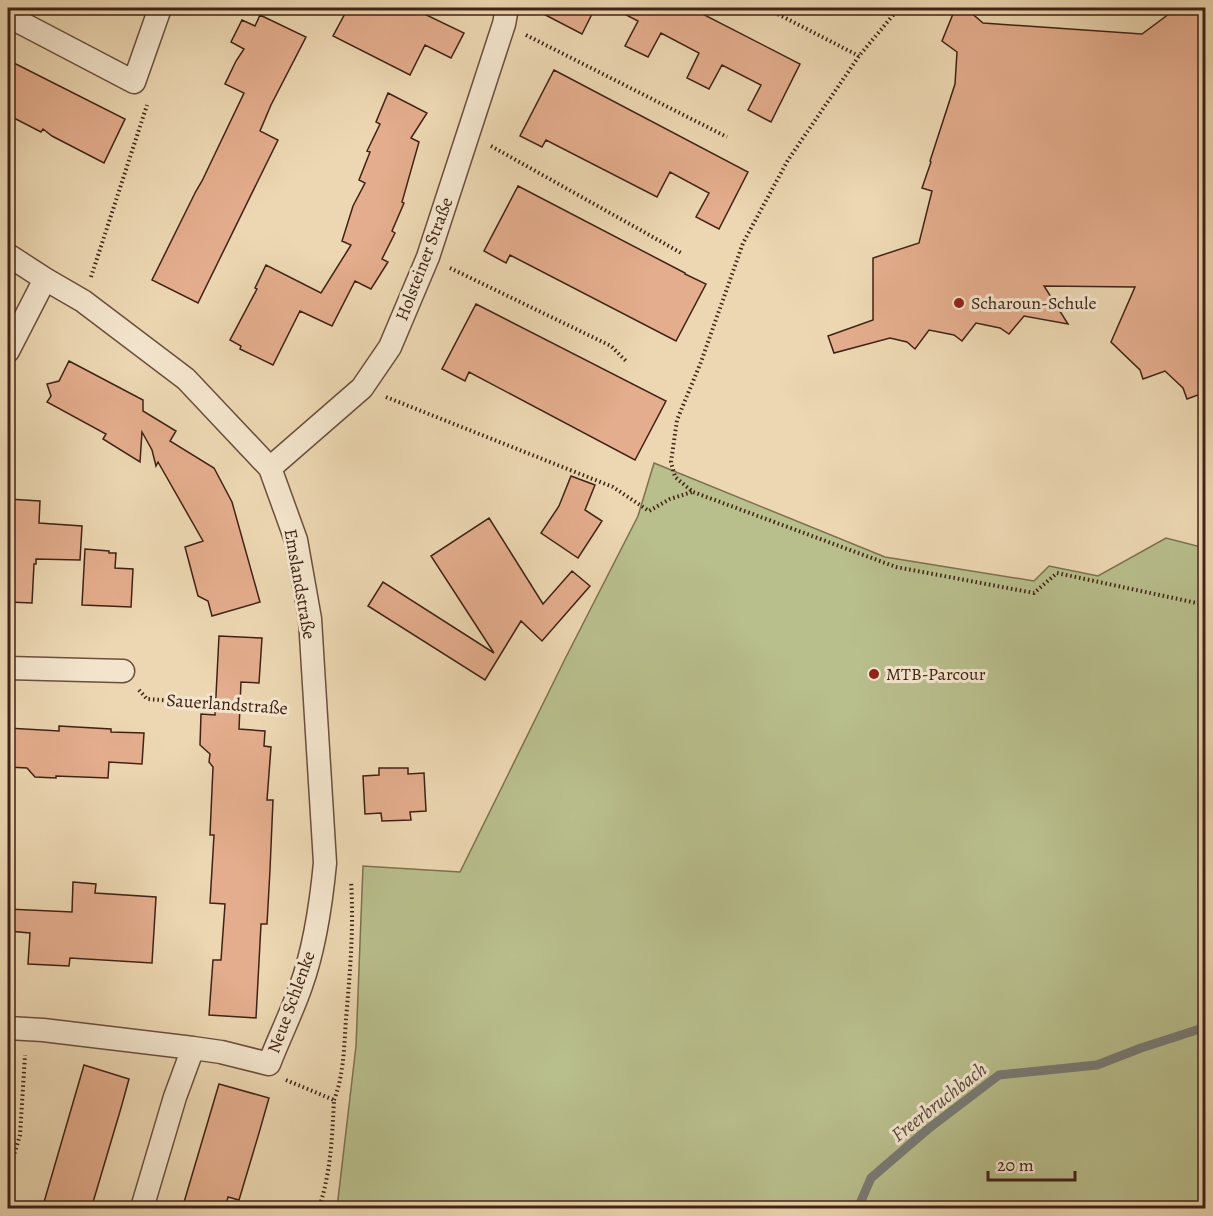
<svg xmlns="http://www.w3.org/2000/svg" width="1213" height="1216" font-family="Alegreya,serif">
	<rect width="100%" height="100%" fill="#ecd7b2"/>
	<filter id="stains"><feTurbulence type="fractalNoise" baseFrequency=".00333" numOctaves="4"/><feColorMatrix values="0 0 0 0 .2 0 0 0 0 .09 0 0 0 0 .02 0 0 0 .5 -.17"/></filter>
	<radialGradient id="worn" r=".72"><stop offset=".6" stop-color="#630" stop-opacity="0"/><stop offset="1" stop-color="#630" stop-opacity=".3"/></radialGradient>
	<path fill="#b8be8c" stroke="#7c7050" stroke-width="1.5" d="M654 463 885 557 1034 581 1049 566 1098 576 1166 538 1205 548V1208H337L356 1046 363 866 460 872 565 659 638 516Z"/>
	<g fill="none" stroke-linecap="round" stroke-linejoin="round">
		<path stroke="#787b76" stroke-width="9" d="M858 1208 871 1178 928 1129 999 1075 1097 1065 1141 1048 1206 1027"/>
	</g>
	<path fill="#e4ad8d" stroke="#402215" stroke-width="1.5" d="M348 8H412L464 33 451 58 425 45 410 75 333 36Z
		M532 8H595L582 34Z
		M613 8H691L800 64 771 122 748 110 761 85 722 65 709 89 687 78 699 53 661 33 648 57 625 46 638 21Z
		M1177 8H1206V392L1187 399 1183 388 1165 371 1143 379 1140 370 1111 342 1135 287 1044 286 1068 324 1024 316 1009 334 1000 328 976 323 962 341 954 335 929 330 915 349 907 342 890 338 834 353 828 336 873 320V258L919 243 932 191 922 188 931 162 930 161 955 84 957 52 942 41 955 9 969 11 983 23 1142 34Z
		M260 15 306 37 271 105 260 131 278 140 198 303 152 280 196 191 202 181 244 93 225 84 236 61 244 49 231 42 242 20 255 26Z
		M8 60 125 119 104 163 52 136 43 129 41 132 8 115Z
		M554 70 748 172 719 229 696 217 709 193 670 172 657 197 546 140 542 147 520 136Z
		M388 93 427 113 411 138 419 142 402 202 404 203 392 231 395 233 382 259 388 262 371 289 355 281 332 326 300 311 273 365 240 349 241 346 230 340 257 289 255 288 266 265 321 293 351 245 342 241 353 206 365 183 359 180 370 152 367 151 380 124 376 122Z
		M518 186 685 273V274L706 284 676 341 510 255 506 263 484 251Z
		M476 304 666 401 635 460 469 372 465 381 442 369Z
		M69 361 143 400V411L176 431 170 441 214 468 232 502 260 602 212 616 208 601 198 596 185 547 203 541 158 462 156 466 152 450 142 432 140 462 103 439 106 434 47 402 51 396 47 384 59 381Z
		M571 476 595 485 585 510 602 521 578 558 541 533 559 506Z
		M8 499 40 501 39 523 82 526 80 560 36 559V564H34L32 603 8 602Z
		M489 518 543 604 572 571 590 586 542 641 521 621 485 680 368 606 383 582 494 653 431 556Z
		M85 549 109 551V553H116L115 568 133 569 131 607 82 605Z
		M219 636 262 638 259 683 241 682 239 729 265 731 264 746 271 747 267 800H273L270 870 267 924H261L256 1018 209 1015 213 960H221L225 904 210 903 214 835H210L213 767 209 762 210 754 200 745 201 714 215 715Z
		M59 726 111 729V732L144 733 142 764 109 762 108 778 56 776V778L35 777 27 768 8 767V728L59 731Z
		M379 768H408V774L424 773 426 811 410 812 411 820 382 821 381 813 365 814 363 776 379 775Z
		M73 882 96 884 95 893 156 897 152 963 70 958 69 966 28 964 30 933 8 931V909L72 912Z
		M84 1065 129 1079 121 1108 91 1209H42Z
		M219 1084 269 1098 259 1133 239 1200 228 1197 225 1209H182Z"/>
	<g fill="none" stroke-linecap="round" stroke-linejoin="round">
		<defs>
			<path id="minor" d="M8 16 134 82 160 8
				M8 255 45 279 83 301 186 379 270 468 296 540 310 619 325 863C321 905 315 947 301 986 292 1012 279 1038 269 1064L221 1052 193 1048 43 1030 8 1028
				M8 351 45 279
				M270 468 362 388 390 347 428 257 504 24 507 8
				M8 668 123 671
				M142 1208 175 1097 193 1048"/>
		</defs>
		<use href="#minor" stroke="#6b4f3c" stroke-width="25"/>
		<path stroke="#402215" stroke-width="4" stroke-dasharray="1.5 3" stroke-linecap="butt" d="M766 8 859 56
			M899 8 859 56 788 160 743 243 701 362 677 420 671 462 675 477 693 492 896 567 1034 593 1057 573 1206 605
			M526 35 727 137
			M491 146 683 254
			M450 268 611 346 626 361
			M91 277 147 105
			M386 397 613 487 649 511 670 499 692 492
			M139 690 147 699 289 709
			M286 1080 334 1100C332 1139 331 1171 319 1208
			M334 1100C344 1075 344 1046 346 1019 350 973 354 927 351 881
			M8 1175 20 1135 25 1055"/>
		<use href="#minor" stroke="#f3e5cd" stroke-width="22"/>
	</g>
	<g fill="#8f2418" stroke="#f3e5cd" stroke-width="2">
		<circle cx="959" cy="303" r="6"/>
		<circle cx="874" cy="674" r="6"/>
	</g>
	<g text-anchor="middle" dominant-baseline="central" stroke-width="6" stroke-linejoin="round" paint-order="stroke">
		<g font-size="18" fill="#402215" stroke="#f3e5cd">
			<text transform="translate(424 259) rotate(-69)">Holsteiner Straße</text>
			<text transform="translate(300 584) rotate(80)">Emslandstraße</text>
			<text transform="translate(227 704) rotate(4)">Sauerlandstraße</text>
			<text transform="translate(291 1002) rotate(-70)">Neue Schlenke</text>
		</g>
		<g font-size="18" fill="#402215" stroke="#f3e5cd" text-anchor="start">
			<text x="971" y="303">Scharoun-Schule</text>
			<text x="886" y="674">MTB-Parcour</text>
		</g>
		<g font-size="20" font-style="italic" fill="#57473e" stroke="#f3e5cd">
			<text transform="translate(939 1102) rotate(-38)">Freerbruchbach</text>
		</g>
	</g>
	<rect width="1213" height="1216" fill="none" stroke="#ecd7b2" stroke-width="30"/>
	<rect x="9" y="9" width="1195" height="1198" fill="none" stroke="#402215" stroke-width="3"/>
	<rect x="15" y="15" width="1183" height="1186" fill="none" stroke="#402215" stroke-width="1.5"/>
	<path d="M988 1171v9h87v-9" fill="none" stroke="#402215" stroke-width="3"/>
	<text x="997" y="1171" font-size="18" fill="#402215" stroke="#f3e5cd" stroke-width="4.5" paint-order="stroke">20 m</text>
	<rect width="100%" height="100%" filter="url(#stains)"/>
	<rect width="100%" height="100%" fill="url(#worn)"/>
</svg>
